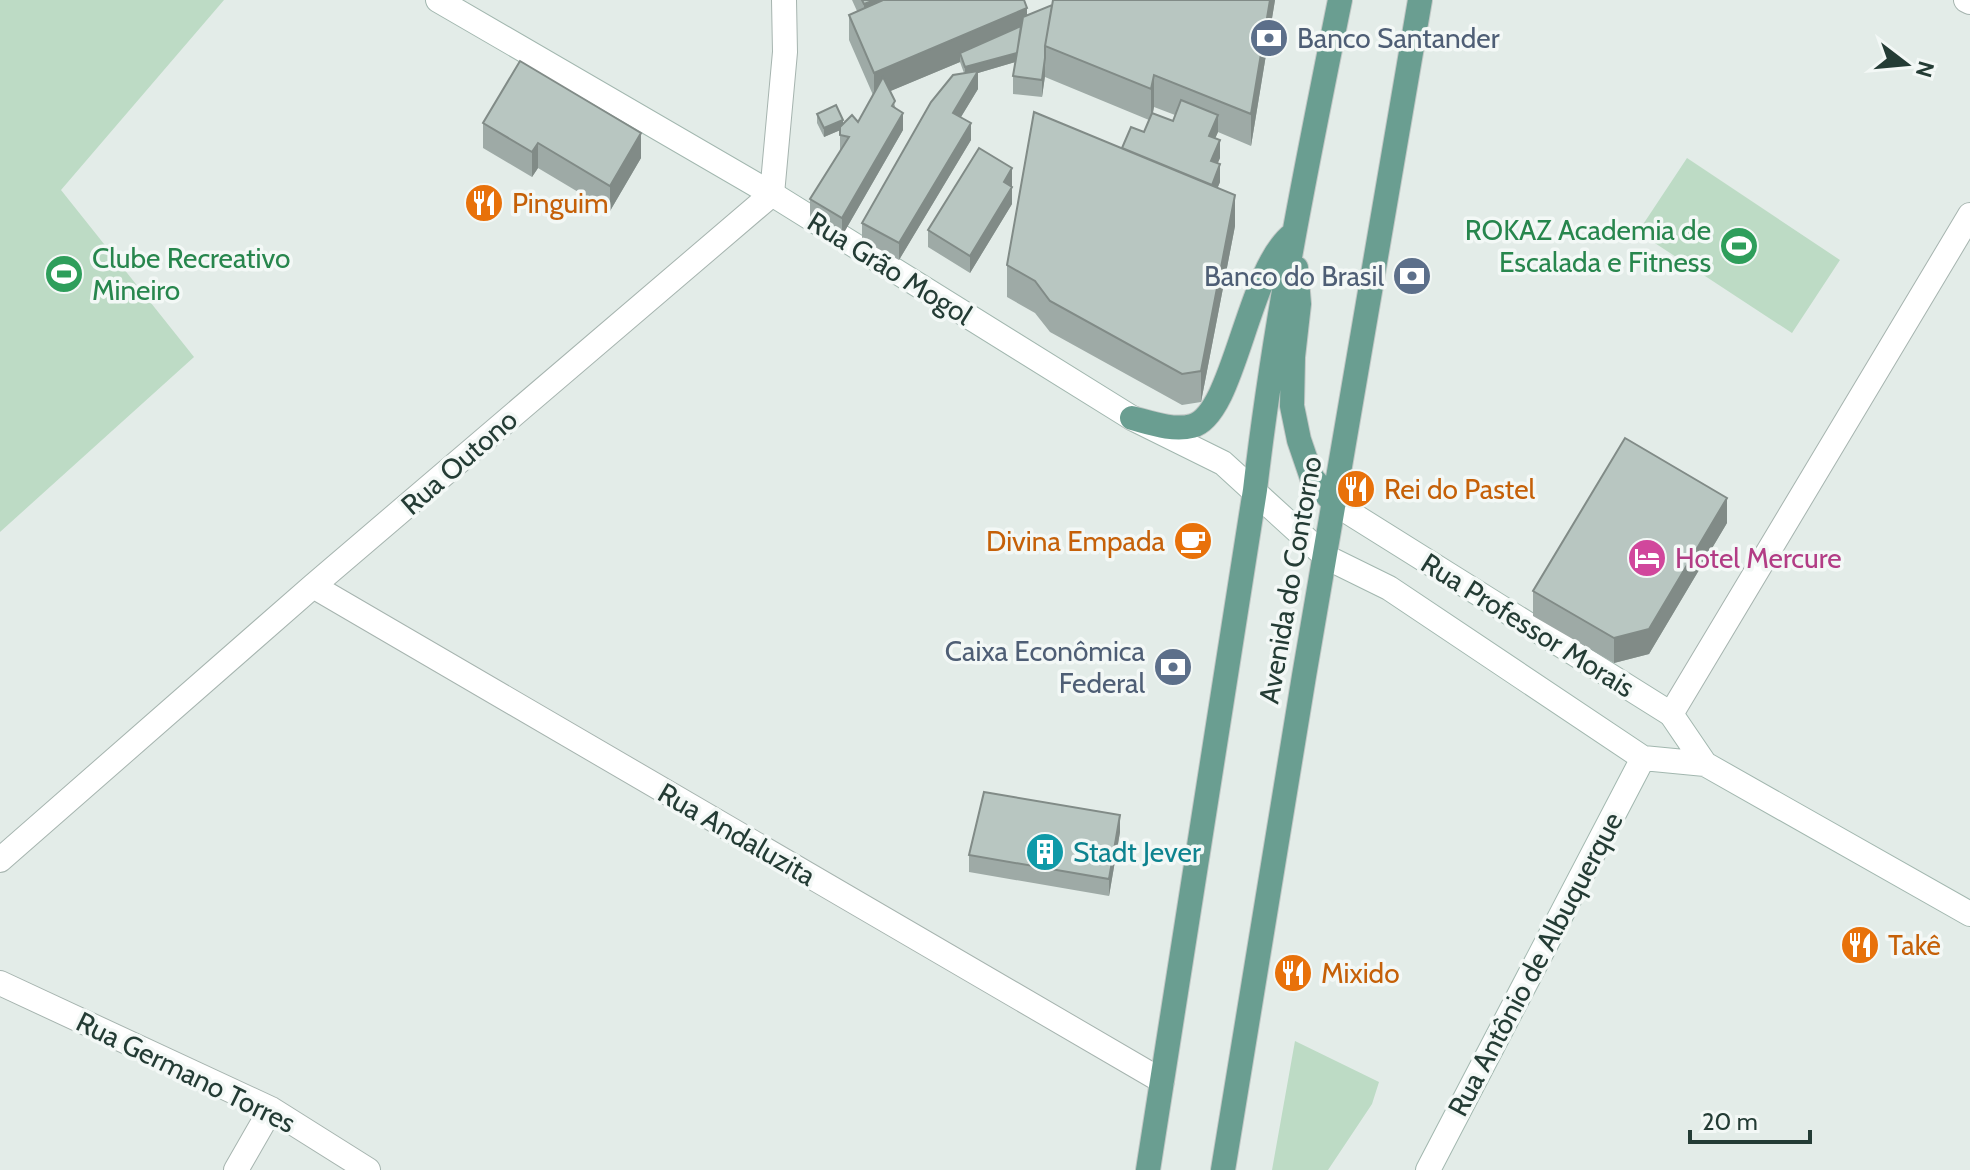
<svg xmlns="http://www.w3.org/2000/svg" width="1970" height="1170" font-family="Cabin,sans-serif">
	<rect width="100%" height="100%" fill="#e3ece8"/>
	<path fill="#bddbc5" d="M0 0H224L61 190 194 357 0 532Z
		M1687 158 1840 260 1792 333 1638 232Z
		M1295 1041 1379 1082 1372 1104 1328 1170H1272Z"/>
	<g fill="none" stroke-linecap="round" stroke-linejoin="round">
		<defs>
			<path id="street" d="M1966 0 1970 2
				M313 586 1162 1081
				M1671 714 1970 215
				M0 860 313 586 772 194 785 52 784 0
				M0 983 271 1109 368 1170
				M236 1170 271 1109"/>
			<path id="secondary" d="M438 0 772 194 1132 418 1223 463 1326 557 1389 588 1643 758 1705 764 1970 914
				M1334 503 1671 714 1705 764
				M1428 1170 1643 758"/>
			<path id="primary" d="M1296 268 1299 304 1293 357 1292 406 1299 440 1312 478 1334 503
				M1132 418C1151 423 1173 431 1192 426 1235 415 1247 269 1293 234
				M1148 1170 1255 490C1274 325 1307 163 1340 0
				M1223 1170 1304 676 1420 0"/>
		</defs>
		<use href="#street" stroke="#a6b4af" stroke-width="26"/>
		<use href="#secondary" stroke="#a2b7af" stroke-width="26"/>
		<use href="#primary" stroke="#c2c8c6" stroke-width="26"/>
		<use href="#street" stroke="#fff" stroke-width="24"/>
		<use href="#secondary" stroke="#fff" stroke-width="24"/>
		<use href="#primary" stroke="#6a9e91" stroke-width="24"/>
	</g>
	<path fill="#9eaaa6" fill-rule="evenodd" d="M852 0H1024L1027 15 1052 5 1053 0H1275L1251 146 1218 132 1215 138 1220 158 1217 164 1220 182 1218 187 1235 226 1201 402 1182 405 1050 332 1035 313 1007 297V265L1122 148 1144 132 1149 120 1045 77V76L1042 97 1013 94V76L1015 62 978 73V89L961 117 971 140 899 260 862 240V223L964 73 960 62 890 91 903 130 842 236 810 217V199L840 152V130L824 137 817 123V114L843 124 858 122 873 95 849 40V15L857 11ZM1154 107 1175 115 1173 121 1153 113Z
		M483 123 641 158 610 211 538 168 532 177 483 148Z
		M1012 186V204L970 273 928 247V230Z
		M1727 523 1649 654 1614 663 1533 616V591Z
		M1120 832 1109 896 969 872V855Z"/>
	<path fill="#818b87" d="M875 0H885L864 29V4Z
		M1270 0H1275L1251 146V114Z
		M1027 8V33L1019 61 978 73V89L953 130V113L965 76V67L960 53V62L874 98V73Z
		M1045 58V76L1042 97V80Z
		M1154 75V107L1151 121V89Z
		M903 113V130L842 236V218Z
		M1218 115V132L1209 153V136Z
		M843 120V129L824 137V128Z
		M971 123V140L899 260V243Z
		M641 133V158L610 211V186Z
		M1220 140V158L1211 179V161Z
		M538 143V168L532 177V152Z
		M1220 164V182L1210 205V188Z
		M1012 168V186L1004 200V182Z
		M1012 187V204L970 273V256Z
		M1235 195V226L1201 402V371Z
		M1727 498V523L1649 654 1614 663V638Z
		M1120 815V832L1109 896V879Z"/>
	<path fill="#b8c6c1" stroke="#818b87" stroke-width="2" d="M862 0H875L864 4Z
		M883 0H1024L1027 8 874 73 849 15Z
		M1053 0H1270L1251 114 1154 75 1151 89 1045 46Z
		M1052 5 1045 46V58L1042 80 1013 76 1023 17Z
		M1021 26 1017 53 965 67 960 53Z
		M520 61 641 133 610 186 538 143 532 152 483 123Z
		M978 71 953 113 971 123 899 243 862 223 931 102 953 75Z
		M883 77 895 101 892 106 903 113 842 218 810 199 849 137 840 135V127L852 115 858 122Z
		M1181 100 1218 115 1209 136 1220 140 1211 161 1220 164 1212 185 1122 148 1131 127 1144 132 1152 113 1173 121Z
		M836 105 843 120 824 128 817 114Z
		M1034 112 1235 195 1201 371 1182 374 1050 301 1035 281 1007 265Z
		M979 148 1012 168 1004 182 1012 187 970 256 928 230Z
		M1625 438 1727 498 1649 629 1614 638 1533 591Z
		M984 792 1120 815 1109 879 969 855Z"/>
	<defs>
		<symbol id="bank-disc" viewBox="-11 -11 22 22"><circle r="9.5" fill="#5c6f8a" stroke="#f3f8f6"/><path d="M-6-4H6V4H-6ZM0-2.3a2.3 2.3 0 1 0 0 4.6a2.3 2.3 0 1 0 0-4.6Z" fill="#fff"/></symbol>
		<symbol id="restaurant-disc" viewBox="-11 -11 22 22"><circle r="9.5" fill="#e8710a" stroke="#f3f8f6"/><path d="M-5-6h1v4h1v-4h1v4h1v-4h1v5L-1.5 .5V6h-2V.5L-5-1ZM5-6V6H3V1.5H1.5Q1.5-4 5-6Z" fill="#fff"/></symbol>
		<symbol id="stadium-disc" viewBox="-11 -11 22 22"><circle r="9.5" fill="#2e9e5b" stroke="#f3f8f6"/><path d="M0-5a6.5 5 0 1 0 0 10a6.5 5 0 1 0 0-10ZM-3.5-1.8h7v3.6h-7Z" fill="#fff"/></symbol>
		<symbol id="cafe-disc" viewBox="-11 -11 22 22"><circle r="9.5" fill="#e8710a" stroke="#f3f8f6"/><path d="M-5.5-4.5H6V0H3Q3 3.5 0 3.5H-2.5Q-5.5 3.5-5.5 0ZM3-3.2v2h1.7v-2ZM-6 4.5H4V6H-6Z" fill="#fff"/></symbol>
		<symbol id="hotel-disc" viewBox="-11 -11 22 22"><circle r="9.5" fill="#d1479c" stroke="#f3f8f6"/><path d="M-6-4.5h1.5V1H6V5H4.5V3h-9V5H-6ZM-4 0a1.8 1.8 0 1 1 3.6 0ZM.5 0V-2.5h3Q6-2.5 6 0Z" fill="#fff"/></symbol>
		<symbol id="building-disc" viewBox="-11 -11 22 22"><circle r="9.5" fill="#0f9aa8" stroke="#f3f8f6"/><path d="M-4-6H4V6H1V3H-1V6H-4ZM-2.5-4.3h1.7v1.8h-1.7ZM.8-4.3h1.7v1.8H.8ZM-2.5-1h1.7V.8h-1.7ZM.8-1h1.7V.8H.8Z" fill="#fff"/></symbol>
	</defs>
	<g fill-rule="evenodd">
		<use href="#bank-disc" x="1247" y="16" width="44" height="44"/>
		<use href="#restaurant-disc" x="462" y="181" width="44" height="44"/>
		<use href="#stadium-disc" x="1717" y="224" width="44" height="44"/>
		<use href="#stadium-disc" x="42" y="252" width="44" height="44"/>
		<use href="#bank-disc" x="1390" y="254" width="44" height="44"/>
		<use href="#restaurant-disc" x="1334" y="467" width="44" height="44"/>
		<use href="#cafe-disc" x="1171" y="519" width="44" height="44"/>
		<use href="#hotel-disc" x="1625" y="536" width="44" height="44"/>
		<use href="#bank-disc" x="1151" y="645" width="44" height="44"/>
		<use href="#building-disc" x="1023" y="830" width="44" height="44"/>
		<use href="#restaurant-disc" x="1838" y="923" width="44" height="44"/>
		<use href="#restaurant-disc" x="1271" y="951" width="44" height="44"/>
	</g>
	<g text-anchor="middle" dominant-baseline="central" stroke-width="7" stroke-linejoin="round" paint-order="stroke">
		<g font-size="28" fill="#4e5e75" stroke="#f3f8f6" text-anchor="end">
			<text x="1297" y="38" text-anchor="start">Banco Santander</text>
			<text x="1384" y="276">Banco do Brasil</text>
			<text x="1145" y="651">Caixa Econômica<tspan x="1145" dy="32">Federal</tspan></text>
		</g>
		<g font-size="28" fill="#c56008" stroke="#f3f8f6" text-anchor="start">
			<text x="512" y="203">Pinguim</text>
			<text x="1384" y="489">Rei do Pastel</text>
			<text x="1165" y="541" text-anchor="end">Divina Empada</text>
			<text x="1888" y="945">Takê</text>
			<text x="1321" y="973">Mixido</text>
		</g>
		<g font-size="28" fill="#27864d" stroke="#f3f8f6" text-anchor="end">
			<text x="1711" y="230">ROKAZ Academia de<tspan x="1711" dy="32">Escalada e Fitness</tspan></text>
			<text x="92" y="258" text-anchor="start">Clube Recreativo<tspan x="92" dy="32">Mineiro</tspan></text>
		</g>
		<g font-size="28" fill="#243c35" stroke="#f3f8f6">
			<text transform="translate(890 268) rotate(32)">Rua Grão Mogol</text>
			<text transform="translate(459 462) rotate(-41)">Rua Outono</text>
			<text transform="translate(1290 580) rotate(-80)">Avenida do Contorno</text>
			<text transform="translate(1528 625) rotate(32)">Rua Professor Morais</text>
			<text transform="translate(737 834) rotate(30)">Rua Andaluzita</text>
			<text transform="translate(1535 964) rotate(-62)">Rua Antônio de Albuquerque</text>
			<text transform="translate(186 1072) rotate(26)">Rua Germano Torres</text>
		</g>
		<g font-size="28" fill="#b23c85" stroke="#f3f8f6" text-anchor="start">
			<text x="1675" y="558">Hotel Mercure</text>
		</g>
		<g font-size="28" fill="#0d838f" stroke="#f3f8f6" text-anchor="start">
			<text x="1073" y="852">Stadt Jever</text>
		</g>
	</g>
	<g transform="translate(1906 64) rotate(106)" stroke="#f3f8f6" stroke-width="6" paint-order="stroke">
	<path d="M0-6L14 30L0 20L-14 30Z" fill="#243c35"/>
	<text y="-12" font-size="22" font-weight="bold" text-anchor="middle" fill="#243c35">N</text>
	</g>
	<path d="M1690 1130v12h120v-12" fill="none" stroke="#243c35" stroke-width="4"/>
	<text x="1702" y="1130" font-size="24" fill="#243c35" stroke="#f3f8f6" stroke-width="6" paint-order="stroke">20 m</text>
</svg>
